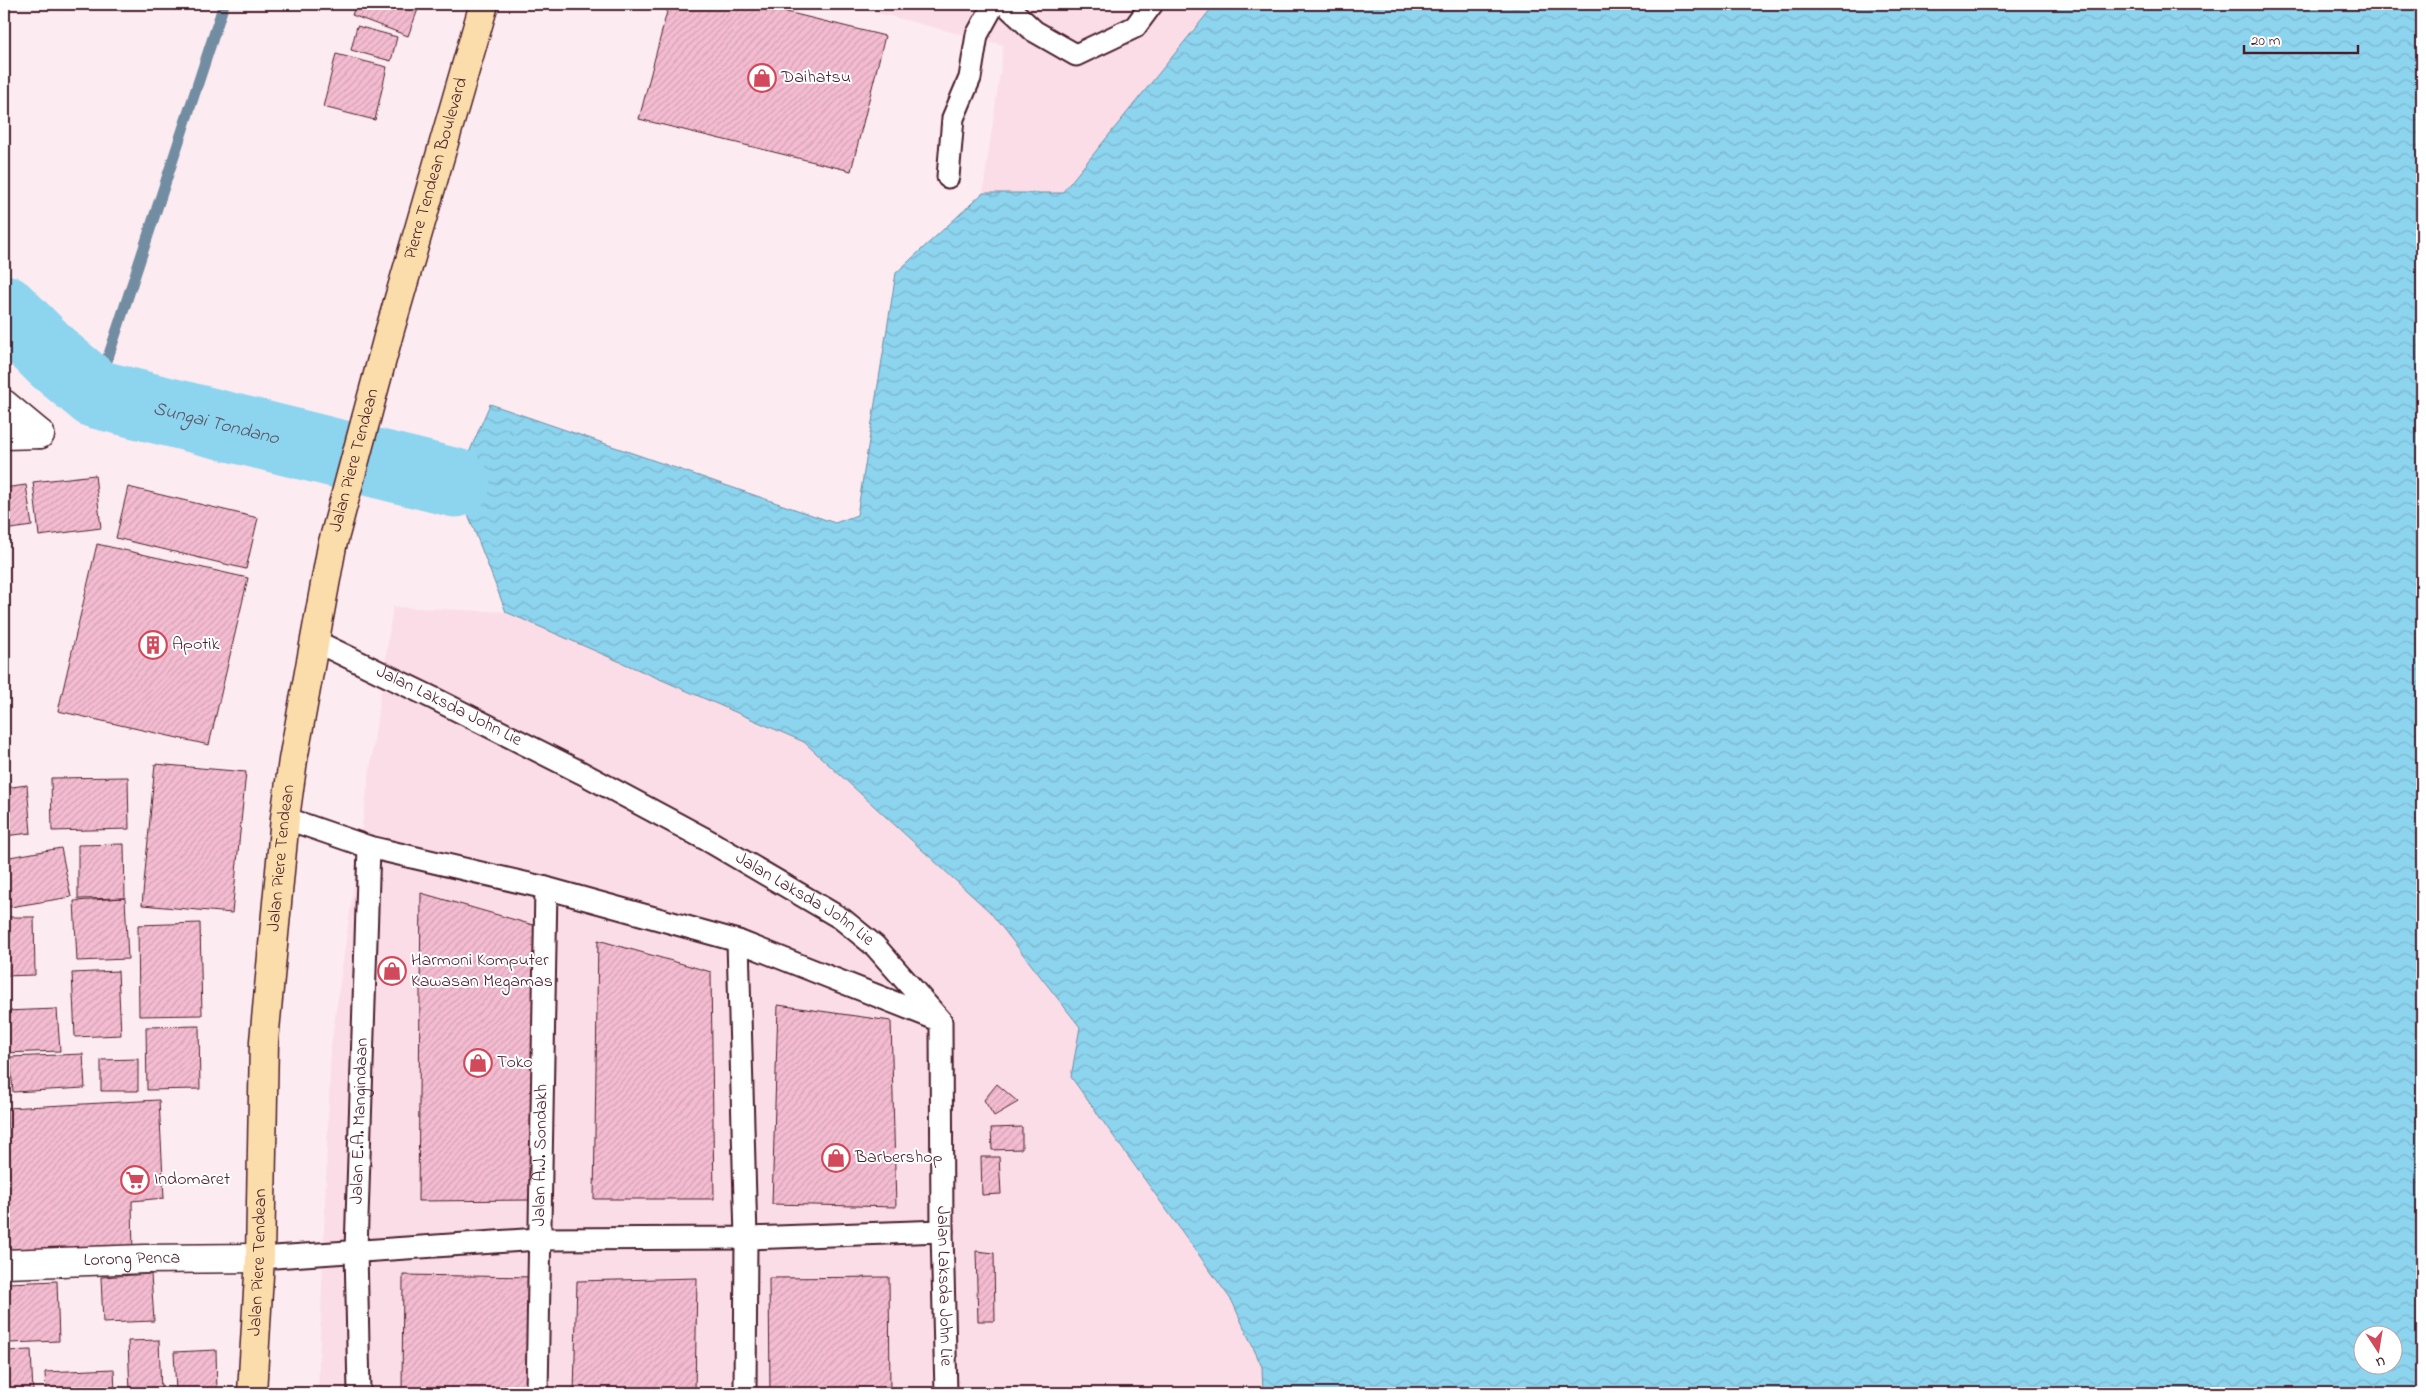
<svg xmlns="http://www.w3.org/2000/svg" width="2426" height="1397" font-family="'Indie Flower',sans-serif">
	<defs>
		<pattern id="water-waves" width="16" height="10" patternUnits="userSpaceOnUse" patternTransform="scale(1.25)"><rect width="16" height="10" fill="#8dd4ef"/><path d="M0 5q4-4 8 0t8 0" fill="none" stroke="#7bb6cd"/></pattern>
		<pattern id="building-hatch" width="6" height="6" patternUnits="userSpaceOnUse" patternTransform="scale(1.25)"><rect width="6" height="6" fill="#f4bcd0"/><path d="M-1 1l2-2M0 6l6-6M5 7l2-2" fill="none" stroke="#d3a1b3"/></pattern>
	</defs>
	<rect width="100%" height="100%" fill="#fcebf1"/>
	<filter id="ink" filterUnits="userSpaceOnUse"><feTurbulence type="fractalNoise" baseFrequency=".02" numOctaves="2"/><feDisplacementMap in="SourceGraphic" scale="10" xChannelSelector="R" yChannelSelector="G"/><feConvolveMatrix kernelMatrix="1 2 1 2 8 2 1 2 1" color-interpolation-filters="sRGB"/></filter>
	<g filter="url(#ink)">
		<path fill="#fadde7" d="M842 4H1215L1062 193H983L1004 45Z
			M393 607 506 612 804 742 990 912 1080 1027 1071 1077 1232 1301 1262 1367 1263 1393H318L331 1047Z"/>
		<path fill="url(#water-waves)" stroke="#728ca1" fill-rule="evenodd" d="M1215 4H2422V1393H1263L1262 1367 1232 1301 1071 1077 1080 1027 990 912 804 742 506 612 456 483 490 404 835 523 857 515 896 273 983 193H1062ZM2364 1334H2394V1364H2364Z"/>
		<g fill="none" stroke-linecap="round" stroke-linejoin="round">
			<path stroke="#728ca1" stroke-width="11" d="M96 394 224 4"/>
			<path stroke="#8dd4ef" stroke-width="69" id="s1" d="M4 309 54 359 96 394 456 483"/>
		</g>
		<path fill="url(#building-hatch)" stroke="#4a1f2b" d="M356 4H420L408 36 352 15Z
			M669 4H754L885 36 851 171 639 119Z
			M357 26 397 37 391 61 351 50Z
			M336 54 387 67 375 120 323 107Z
			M95 475 101 528 39 536 33 482Z
			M26 485 32 526 4 530V488Z
			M128 487 258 518 246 569 116 538Z
			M97 544 248 578 209 745 58 711Z
			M155 764 246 772 232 913 142 905Z
			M128 777 129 829 52 831 51 778Z
			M27 785 31 833 4 836V788Z
			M124 844 125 898 78 899V845Z
			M61 848 71 897 4 908V858Z
			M421 893 540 927 533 1200 418 1201Z
			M125 898 128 959 77 961 74 901Z
			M4 917H34L35 975 4 976Z
			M200 923 202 1015 139 1016 138 925Z
			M598 940 711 972 714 1199H594Z
			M118 971 121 1035 75 1037 72 973Z
			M778 1005 891 1021 896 1207 772 1204Z
			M57 1009 60 1051 4 1053V1011Z
			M199 1026 200 1089 147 1090 146 1027Z
			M83 1054 85 1088 13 1092 10 1057Z
			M138 1059V1091H101V1060Z
			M997 1084 1018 1102 994 1116 984 1100Z
			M159 1100 164 1198 132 1201 133 1255 9 1258 7 1108Z
			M1022 1127V1149L992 1150 991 1128Z
			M981 1157H999L1001 1194 982 1195Z
			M976 1251 994 1253 995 1321H978Z
			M151 1274 154 1321 103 1323 101 1277Z
			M403 1275 534 1277 533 1393H402Z
			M889 1277 890 1393H770L769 1278Z
			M697 1278 695 1393H574L577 1281Z
			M57 1281 59 1341 10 1343 8 1283Z
			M159 1340 161 1393H130L128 1341Z
			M31 1350 33 1393H4V1351Z
			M216 1350 217 1391 176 1392 174 1352Z
			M114 1369 115 1393H46L45 1372Z"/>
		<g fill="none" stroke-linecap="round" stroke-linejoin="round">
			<defs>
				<g id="service">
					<path d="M1005 4 1034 31 1076 55 1135 27 1152 4"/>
					<path d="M948 177 953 118 970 78 977 35 994 4"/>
					<path id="s2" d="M313 640 433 698 582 773 709 841 842 919 875 946 941 1021 942 1231 946 1393"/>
					<path d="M285 818 369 847 546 888 738 941 936 1019"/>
					<path d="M738 941 746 1238 745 1393"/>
					<path d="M260 1258 539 1239 746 1238 942 1231"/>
					<path id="s3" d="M359 1393 356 1250 369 847"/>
					<path id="s4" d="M537 1393 546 888"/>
				</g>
				<g id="minor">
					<path d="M4 404 40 434"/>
					<path d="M4 435 40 434"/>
					<path id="s5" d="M4 1264 145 1259 260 1258"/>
				</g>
				<g id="trunk">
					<path id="s6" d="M252 1393 260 1258 264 1041 285 818 293 760 332 546 389 333 484 4"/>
				</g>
			</defs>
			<use href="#service" stroke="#4a1f2b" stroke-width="25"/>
			<use href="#minor" stroke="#4a1f2b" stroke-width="31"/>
			<use href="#trunk" stroke="#4a1f2b" stroke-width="31"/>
			<use href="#service" stroke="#fff" stroke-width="21"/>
			<use href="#minor" stroke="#fff" stroke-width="28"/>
			<use href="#trunk" stroke="#fbddab" stroke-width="28"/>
		</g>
	</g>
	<defs>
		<symbol id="shop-ring" viewBox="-11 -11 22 22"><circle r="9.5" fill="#fff" stroke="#d1495b" stroke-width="1.5"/><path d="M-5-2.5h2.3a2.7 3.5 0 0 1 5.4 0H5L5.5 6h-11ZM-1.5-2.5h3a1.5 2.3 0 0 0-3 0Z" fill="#d1495b"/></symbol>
		<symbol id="building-ring" viewBox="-11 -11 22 22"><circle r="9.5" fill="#fff" stroke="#d1495b" stroke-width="1.5"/><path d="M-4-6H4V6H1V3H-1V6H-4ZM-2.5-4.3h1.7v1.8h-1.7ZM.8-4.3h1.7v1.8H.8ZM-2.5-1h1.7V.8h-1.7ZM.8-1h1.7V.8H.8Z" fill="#d1495b"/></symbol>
		<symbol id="supermarket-ring" viewBox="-11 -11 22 22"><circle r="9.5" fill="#fff" stroke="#d1495b" stroke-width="1.5"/><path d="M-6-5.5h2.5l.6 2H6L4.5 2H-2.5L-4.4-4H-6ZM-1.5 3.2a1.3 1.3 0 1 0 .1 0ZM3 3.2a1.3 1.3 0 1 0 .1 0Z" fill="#d1495b"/></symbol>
	</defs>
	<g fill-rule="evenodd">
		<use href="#shop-ring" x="746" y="62" width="32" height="32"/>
		<use href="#building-ring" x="137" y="629" width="32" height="32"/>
		<use href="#shop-ring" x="376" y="955" width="32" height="32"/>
		<use href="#shop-ring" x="462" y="1047" width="32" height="32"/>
		<use href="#shop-ring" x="820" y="1142" width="32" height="32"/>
		<use href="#supermarket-ring" x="119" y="1164" width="32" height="32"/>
	</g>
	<g text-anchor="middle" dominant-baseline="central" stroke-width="4" stroke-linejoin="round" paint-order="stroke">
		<g font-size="18" fill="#4a1f2b" stroke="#fff" text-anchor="start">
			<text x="781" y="78">Daihatsu</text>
			<text x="172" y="645">Apotik</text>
			<text x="411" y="961">Harmoni Komputer<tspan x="411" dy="21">Kawasan Megamas</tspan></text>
			<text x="497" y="1063">Toko</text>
			<text x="855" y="1158">Barbershop</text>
			<text x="154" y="1180">Indomaret</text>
		</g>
		<g font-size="18" fill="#4a1f2b" stroke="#fff">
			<text stroke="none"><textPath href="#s6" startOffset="1244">Pierre Tendean Boulevard</textPath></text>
			<text stroke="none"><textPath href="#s6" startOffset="941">Jalan Piere Tendean</textPath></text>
			<text stroke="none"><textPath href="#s2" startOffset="151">Jalan Laksda John Lie</textPath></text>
			<text stroke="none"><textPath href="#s6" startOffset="536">Jalan Piere Tendean</textPath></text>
			<text stroke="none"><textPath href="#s2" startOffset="556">Jalan Laksda John Lie</textPath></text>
			<text stroke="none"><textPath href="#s3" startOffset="272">Jalan E.A. Mangindaan</textPath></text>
			<text stroke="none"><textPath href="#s4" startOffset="238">Jalan A.J. Sondakh</textPath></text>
			<text stroke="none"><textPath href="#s5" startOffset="128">Lorong Penca</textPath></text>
			<text stroke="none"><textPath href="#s6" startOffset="131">Jalan Piere Tendean</textPath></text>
			<text stroke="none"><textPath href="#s2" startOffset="1006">Jalan Laksda John Lie</textPath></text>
		</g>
		<g font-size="19" font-style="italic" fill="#5e5566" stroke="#fff">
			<text stroke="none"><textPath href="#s1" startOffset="249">Sungai Tondano</textPath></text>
		</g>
	</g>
	<rect width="2426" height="1397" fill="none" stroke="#fff" stroke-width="20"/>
	<rect x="10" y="10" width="2406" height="1377" fill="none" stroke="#4a1f2b" stroke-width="2" filter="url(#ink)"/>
	<g transform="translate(2378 1350) rotate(168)"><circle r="24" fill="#ffffff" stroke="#b7a5aa"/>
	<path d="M0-4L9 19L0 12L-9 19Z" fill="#d1495b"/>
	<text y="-8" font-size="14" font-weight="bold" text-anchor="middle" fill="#4a1f2b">U</text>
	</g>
	<path d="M2244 45v8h114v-8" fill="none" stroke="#4a1f2b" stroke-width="2.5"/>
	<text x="2251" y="45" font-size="15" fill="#4a1f2b" stroke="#ffffff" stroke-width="4" paint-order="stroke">20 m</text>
</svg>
